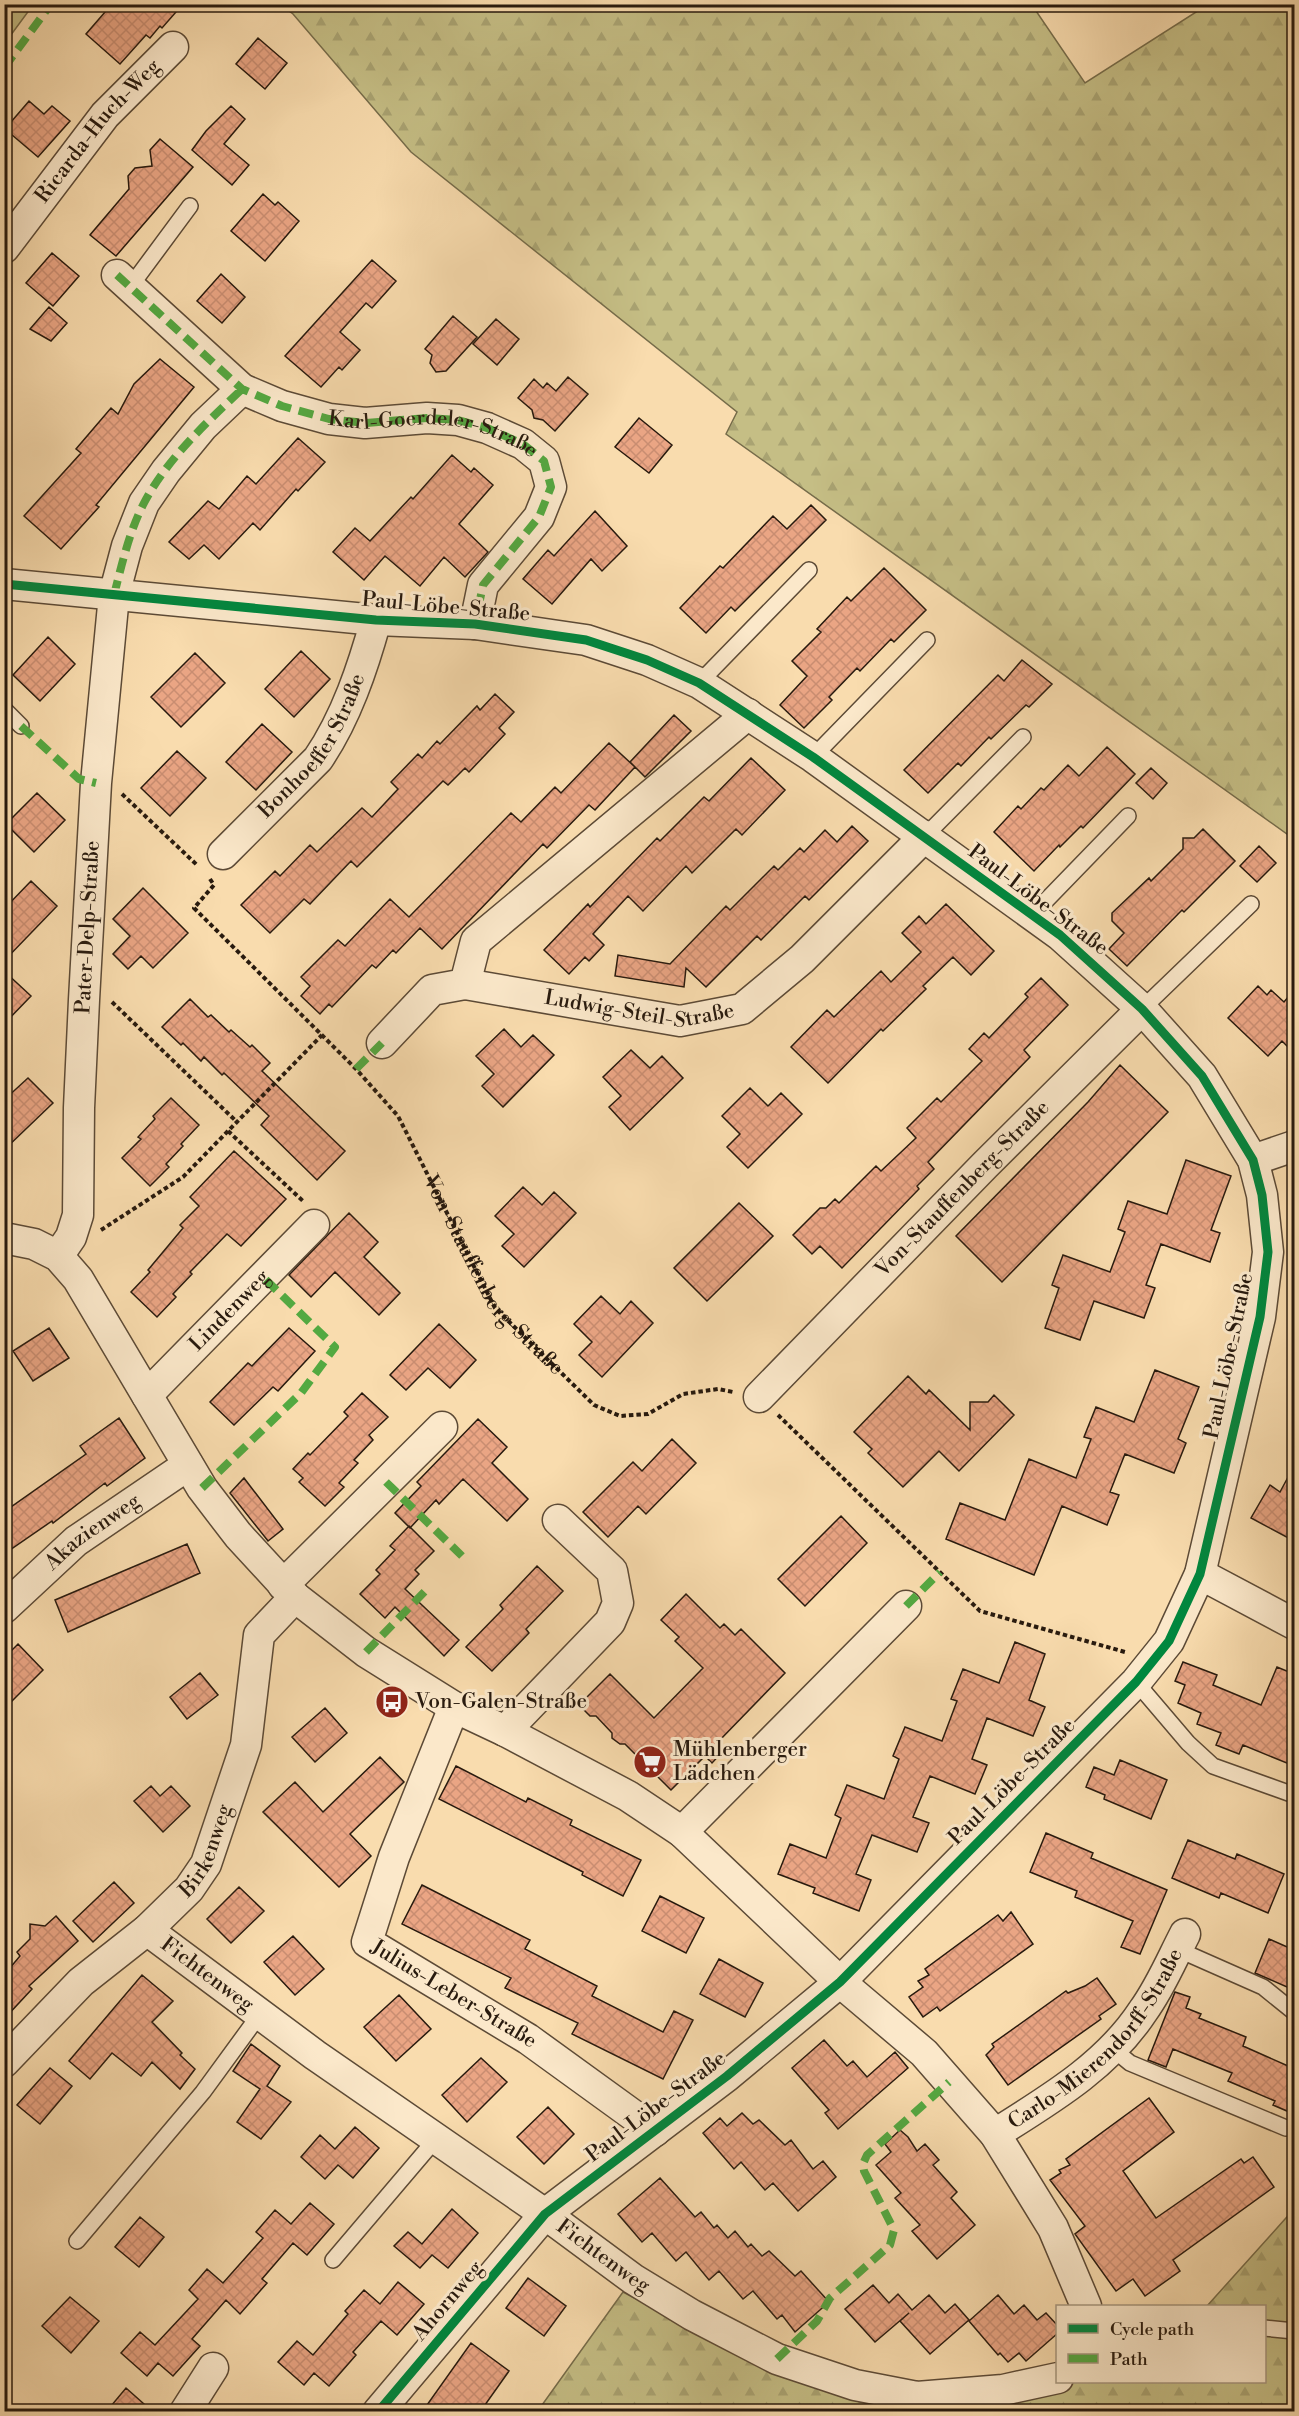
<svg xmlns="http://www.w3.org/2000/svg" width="1299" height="2416" font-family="'Libre Bodoni',serif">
	<defs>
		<pattern id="forest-firs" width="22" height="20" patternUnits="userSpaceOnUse" patternTransform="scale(1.5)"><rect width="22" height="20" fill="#c5be85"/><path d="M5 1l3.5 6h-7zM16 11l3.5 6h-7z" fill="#a9a372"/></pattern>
		<pattern id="building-cross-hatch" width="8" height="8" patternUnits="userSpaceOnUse" patternTransform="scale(1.5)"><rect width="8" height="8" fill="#eaa584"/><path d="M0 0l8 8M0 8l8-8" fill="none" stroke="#c98d71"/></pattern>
	</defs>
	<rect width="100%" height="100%" fill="#f9dcae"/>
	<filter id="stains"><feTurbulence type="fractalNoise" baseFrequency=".00333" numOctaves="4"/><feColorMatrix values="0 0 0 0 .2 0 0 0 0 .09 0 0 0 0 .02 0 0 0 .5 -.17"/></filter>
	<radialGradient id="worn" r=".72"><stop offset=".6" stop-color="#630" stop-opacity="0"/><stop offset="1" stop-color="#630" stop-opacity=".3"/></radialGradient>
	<path fill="url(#forest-firs)" stroke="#766c4a" stroke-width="1.5" d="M5 4 33 5 5 43 4 5Z
		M281 5H1032L1085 83 1207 5H1294V839L726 434 737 412 411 152 293 14Z
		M1294 2209V2411L537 2412 623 2292 790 2379 860 2402 934 2409 1075 2382H1264V2306H1207Z"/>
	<path fill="url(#building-cross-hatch)" stroke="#281a0e" stroke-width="1.5" d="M112 4H183L162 28 160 26 150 38 146 35 120 64 86 34Z
		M258 38 287 63 265 89 236 64Z
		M29 101 44 114 52 106 70 121 38 157 5 129Z
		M231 106 245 119 224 144 249 165 232 185 192 150 206 131Z
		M160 139 193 167 116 256 90 235 129 189 128 176 135 168 152 166 150 150Z
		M263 194 275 205 278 202 299 221 265 261 231 231Z
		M52 253 79 276 53 306 26 283Z
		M372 260 396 281 372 308 366 303 340 332 360 350 342 370 339 367 321 387 285 356Z
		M221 274 245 297 222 323 197 301Z
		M49 307 67 323 51 341 30 329Z
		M453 316 477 337 446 371 436 372 430 363 432 355 425 349Z
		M496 319 519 339 497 365 473 344Z
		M160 359 194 387 96 505 99 507 61 549 24 516 81 453 76 449 111 408 118 414 134 384Z
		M568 377 588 394 555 431 543 420 534 418 532 410 518 398 534 379 543 388 547 383 556 391Z
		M639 418 672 445 649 473 615 447Z
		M298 438 325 462 298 491 296 489 260 530 253 523 219 559 204 545 189 559 169 542 208 501 219 509 247 476 256 484Z
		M452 455 471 472 474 468 493 485 459 524 488 552 465 577 444 557 420 586 385 556 364 580 333 552 355 528 370 541 411 497 413 499Z
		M811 505 826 520 735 611 731 607 706 633 680 608 720 566 723 568 773 516 787 529Z
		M595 511 627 546 602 571 591 559 552 604 523 579 548 550 554 556Z
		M884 568 926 610 894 642 891 639 860 671 857 668 829 697 832 700 804 728 780 705 807 676 792 661 821 632 817 629 847 597 851 601Z
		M48 637 75 664 40 701 13 675Z
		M301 651 330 679 294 717 265 689Z
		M195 653 225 683 181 727 151 697Z
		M1022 660 1052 684 1029 707 1026 705 991 739 989 737 961 766 958 763 928 793 904 770 998 675 1004 681Z
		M495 694 514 712 499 728 505 734 469 772 465 768 448 785 443 781 357 867 351 861 310 904 304 899 270 933 241 905 275 871 280 876 310 845 317 852 362 808 372 817 398 789 391 782 418 754 422 758 437 741 440 744 477 706 480 710Z
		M674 715 691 731 645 777 630 762Z
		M262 724 292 752 256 790 226 762Z
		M609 743 635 767 595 810 589 805 547 848 543 844 442 949 420 928 396 953 393 950 376 968 372 965 332 1007 329 1004 320 1014 301 996 310 986 301 977 338 940 345 946 390 899 409 917 511 813 521 822 555 787 561 793Z
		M1107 747 1135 774 1083 828 1081 826 1060 847 1059 845 1034 871 994 832 1018 806 1021 809 1041 788 1044 790 1068 765 1079 776Z
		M177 751 206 778 170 816 141 788Z
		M751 758 785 790 742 835 736 829 692 873 686 866 643 911 628 896 593 934 604 945 589 961 585 957 569 974 544 950 588 904 590 907 657 838 660 841 704 797 709 801Z
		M1151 768 1167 783 1153 799 1136 783Z
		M37 793 65 820 34 852 6 824Z
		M852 826 868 841 809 900 805 896 761 940 757 936 706 987 686 968 684 987 615 976 618 955 670 964 726 906 730 910 774 866 778 870 800 848 804 852 825 830 837 842Z
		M1203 829 1235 861 1184 912 1182 910 1127 966 1109 949 1124 933 1112 921V913L1149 878 1151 881 1183 849V838H1194Z
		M1259 846 1276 863 1257 882 1240 866Z
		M31 881 57 906 4 961V909Z
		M143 888 188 933 153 968 141 956 128 969 113 954 130 936 113 919Z
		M946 904 994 951 971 975 953 957 923 986 926 989 883 1031 881 1029 828 1083 791 1047 827 1010 834 1017 881 971 891 982 921 952 902 933 919 916 926 924Z
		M4 971 31 996 4 1024Z
		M1041 978 1068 1005 1024 1050 1030 1057 928 1162 934 1169 917 1186 919 1189 842 1268 820 1246 812 1254 793 1235 820 1208H826L835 1199 839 1203 876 1166 881 1171 916 1138 907 1128 937 1098 941 1102 982 1061 969 1049 984 1033 989 1038 1028 997 1025 994Z
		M1258 986 1267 995 1271 990 1284 1002 1294 990V1053L1282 1041 1268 1056 1228 1018Z
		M190 999 208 1017 211 1015 229 1032 231 1030 250 1047 252 1045 270 1063 262 1071 345 1151 317 1180 261 1125 269 1116 224 1073 222 1075 204 1057 201 1061 183 1043 181 1045 162 1027Z
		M504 1029 521 1047 533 1035 554 1055 503 1107 482 1086 494 1074 476 1056Z
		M631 1050 650 1068 662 1056 683 1078 630 1130 609 1107 621 1096 603 1077Z
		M1120 1065 1168 1112 1002 1282 956 1236 1088 1102Z
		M28 1078 53 1103 4 1150V1100Z
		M750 1088 768 1106 781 1093 802 1114 748 1168 727 1147 740 1134 722 1116Z
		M171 1098 199 1125 181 1144 183 1146 166 1164 169 1167 150 1186 122 1158 141 1139 138 1137 155 1119 153 1116Z
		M234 1151 286 1199 241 1246 227 1234 190 1272 192 1274 173 1294 176 1297 157 1317 131 1292 150 1272 148 1270 183 1228 180 1225 199 1206 190 1197Z
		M1186 1160 1231 1176 1211 1230 1220 1233 1210 1262 1161 1244 1146 1285 1155 1288 1144 1318 1094 1301 1080 1340 1045 1328 1059 1288 1052 1285 1063 1255 1110 1272 1125 1232 1118 1229 1128 1201 1167 1214Z
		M523 1187 542 1205 554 1192 576 1213 524 1267 502 1246 514 1234 495 1216Z
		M739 1203 773 1236 707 1301 674 1268Z
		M349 1213 378 1242 364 1257 400 1293 379 1315 335 1272 311 1297 289 1275Z
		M601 1296 620 1314 631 1301 653 1323 602 1377 579 1355 592 1342 574 1324Z
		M439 1324 476 1360 450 1388 428 1368 406 1390 390 1375Z
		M49 1328 69 1358 33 1381 13 1351Z
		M289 1328 315 1351 278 1391 273 1387 234 1425 210 1402 248 1363 252 1366Z
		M1155 1370 1199 1387 1178 1439 1186 1443 1174 1473 1125 1454 1110 1492 1119 1495 1107 1525 1062 1506 1034 1575 946 1539 960 1503 1005 1520 1029 1459 1076 1478 1091 1439 1084 1437 1096 1407 1134 1422Z
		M908 1376 926 1394 929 1390 970 1430V1402H988L994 1395 1014 1415 959 1471 939 1451 903 1487 868 1453 872 1449 854 1432Z
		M362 1393 388 1417 369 1435 373 1440 354 1460 358 1463 339 1483 344 1487 325 1506 299 1482 303 1478 293 1469 308 1453 310 1455 348 1416 344 1412Z
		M119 1418 145 1458 107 1486 105 1483 53 1523 52 1521 4 1554V1512L86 1454 80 1446Z
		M478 1419 507 1447 492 1463 528 1499 507 1521 463 1479 439 1504 436 1500 410 1528 395 1513 421 1486 417 1482Z
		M672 1439 696 1463 646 1514 638 1506 608 1537 583 1512 633 1462 642 1471Z
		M1294 1466V1541L1251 1518 1270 1485 1280 1492Z
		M244 1478 283 1529 268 1541 230 1493Z
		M841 1516 867 1543 805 1606 778 1579Z
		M409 1526 434 1551 415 1570 419 1574 405 1589 459 1640 444 1656 395 1607 385 1618 360 1594 380 1574 376 1570 395 1550 390 1546Z
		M187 1544 200 1573 68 1632 55 1600Z
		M537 1566 563 1591 526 1629 529 1633 492 1671 466 1647 503 1609 500 1605Z
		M686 1594 720 1628 724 1624 735 1635 741 1629 785 1673 718 1742 725 1749 712 1763 705 1756 671 1790 625 1744H620L612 1738V1733L596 1716H590L584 1710V1700L610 1674 654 1718 703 1668 675 1641 679 1637 661 1620Z
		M1015 1642 1045 1654 1029 1700 1045 1707 1033 1736 987 1718 972 1759 987 1765 975 1794 930 1776 913 1817 929 1823 917 1852 872 1835 856 1874 871 1880 859 1911 813 1893 815 1888 778 1874 790 1844 826 1858 841 1818 835 1815 847 1785 884 1799 899 1759 893 1756 905 1727 942 1741 957 1701 951 1699 963 1669 999 1683Z
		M18 1644 43 1670 4 1709V1658Z
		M1183 1662 1217 1675 1213 1685 1261 1705 1277 1667 1294 1674V1766L1243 1745 1239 1754 1216 1745 1221 1733 1197 1724 1201 1713 1178 1703 1185 1685 1175 1681Z
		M200 1673 218 1695 187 1719 170 1697Z
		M325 1708 347 1733 315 1762 292 1737Z
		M380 1757 404 1782 350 1834 371 1856 339 1887 263 1812 295 1782 323 1812Z
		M1120 1760 1167 1780 1151 1819 1104 1799 1105 1795 1086 1787 1094 1767 1114 1775Z
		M456 1766 526 1802 528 1798 572 1820 570 1825 641 1860 623 1896 582 1875 583 1872 439 1799Z
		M151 1786 160 1796 171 1786 190 1806 163 1832 134 1801Z
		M1046 1833 1093 1853 1091 1858 1167 1890 1140 1954 1121 1947 1133 1921 1075 1897 1077 1891 1030 1872Z
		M1188 1840 1235 1859 1237 1854 1284 1874 1268 1913 1221 1893 1219 1898 1172 1878Z
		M114 1882 134 1903 93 1942 73 1921Z
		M422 1885 530 1940 525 1949 597 1986 592 1996 663 2032 674 2011 693 2020 663 2079 572 2034 578 2023 505 1988 511 1978 402 1924Z
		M239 1887 264 1911 231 1943 207 1919Z
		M660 1896 704 1918 686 1953 642 1931Z
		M1011 1912 1033 1944 940 2011 937 2007 923 2017 909 1997 923 1987 918 1981 929 1975 925 1969 998 1915 1003 1921Z
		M56 1916 78 1941 29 1986 32 1989 4 2019V1975L20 1956 17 1952 30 1939V1924L45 1926Z
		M293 1936 324 1969 295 1995 264 1962Z
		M1269 1939 1294 1950V1990L1255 1973Z
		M719 1959 763 1983 745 2017 700 1994Z
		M142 1975 173 2001 152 2022 182 2053 180 2055 195 2069 180 2089 152 2062 141 2076 112 2053 90 2079 69 2061Z
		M1097 1978 1116 2004 1099 2016 1101 2019 1008 2085 986 2055 994 2047 992 2044 1066 1991 1068 1993 1085 1986Z
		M1175 1992 1190 1997 1186 2008 1201 2014 1199 2018 1246 2037 1243 2046 1288 2066 1294 2054V2114L1273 2105 1275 2101 1228 2081 1232 2073 1173 2049 1166 2067 1148 2060Z
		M399 1995 431 2029 396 2061 364 2027Z
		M824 2040 847 2066 853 2061 867 2077 895 2052 908 2068 838 2129 825 2113 829 2110 792 2068Z
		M251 2044 280 2066 267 2086 291 2102 261 2139 237 2122 260 2089 233 2071Z
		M481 2058 507 2082 467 2122 442 2095Z
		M50 2068 72 2086 40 2124 17 2105Z
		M1149 2098 1174 2132 1123 2171 1156 2218 1241 2159 1244 2163 1253 2157 1274 2187 1173 2260 1180 2271 1145 2296 1133 2279 1116 2291 1075 2234 1085 2226 1050 2180 1061 2173 1059 2170 1070 2165 1066 2159Z
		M548 2107 574 2134 544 2164 517 2137Z
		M742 2113 753 2124 759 2120 785 2145 791 2140 813 2169 823 2161 836 2177 798 2211 773 2183 765 2190 741 2162 734 2169 703 2133 720 2118 727 2126Z
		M355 2127 379 2148 353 2178 338 2165 325 2179 301 2157 320 2135 335 2149Z
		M900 2130 908 2137 917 2151 925 2144 939 2160 933 2165 957 2192 951 2198 975 2225 937 2259 912 2231 920 2225 895 2198 901 2193 876 2165 891 2152 885 2144Z
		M660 2178 695 2217 701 2212 714 2228 717 2225 728 2238 735 2231 748 2247 751 2244 762 2256 769 2251 795 2276 801 2271 829 2302 795 2332 782 2315 777 2319 753 2291 743 2299 719 2271 709 2280 686 2252 676 2261 652 2233 642 2242 618 2214Z
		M310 2203 334 2224 307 2255 293 2243 262 2279 267 2283 240 2314 226 2300 192 2339 200 2346 173 2376 158 2363 147 2376 121 2353 140 2332 155 2345 198 2299 189 2290 207 2269 223 2283 263 2238 256 2232 275 2210 291 2224Z
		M452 2209 478 2233 448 2268 432 2255 420 2268 394 2246 408 2232 422 2244Z
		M140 2217 164 2237 139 2267 115 2247Z
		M528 2278 566 2306 544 2336 506 2308Z
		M398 2282 424 2304 397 2335 381 2321 353 2352 356 2355 329 2386 314 2373 304 2385 278 2362 297 2341 313 2355 348 2314 345 2311 364 2290 380 2304Z
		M873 2285 889 2303 898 2294 912 2310 929 2295 945 2313 955 2304 969 2320 930 2354 900 2321 909 2313 875 2342 845 2309Z
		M998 2295 1014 2314 1024 2305 1037 2320 1046 2313 1058 2326V2333L1026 2361 1019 2353 1008 2362 1000 2353 998 2355 969 2321Z
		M70 2297 99 2321 71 2353 42 2326Z
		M471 2343 509 2371 480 2412H422Z
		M126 2388 153 2412H106Z"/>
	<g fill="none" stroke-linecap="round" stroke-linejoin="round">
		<defs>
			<path id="service" d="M130 287 190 206
				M699 683 809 570
				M4 709 21 726
				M813 757 927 640
				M925 836 1023 737
				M1032 915 1128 816
				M1142 1009 1251 904
				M1136 1682 1188 1743 1213 1766 1294 1795
				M1177 1949 1263 1987 1294 2012
				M1113 2049 1130 2063 1286 2128
				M77 2241 203 2092 260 2014
				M333 2260 435 2140
				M1264 2328 1294 2331"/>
			<g id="minor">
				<path id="s2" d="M4 248 105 115 173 47"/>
				<path id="s3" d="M117 275 242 389 282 406 329 419 365 423 427 418 458 420 487 428 523 444 544 461 551 487 539 517 483 585 475 624"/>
				<path d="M4 584 376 620 475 624 586 640 647 660 699 683 813 757 1060 935 1142 1009 1202 1076 1253 1160 1262 1195 1268 1252 1260 1317 1200 1574 1169 1641 1136 1682 840 1982 727 2076 545 2214 378 2412"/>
				<path id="s4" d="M223 854 318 759C346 718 363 667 376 620"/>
				<path id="s5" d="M465 984 680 1021 742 1009 802 959 925 836"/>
				<path d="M382 1043 432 990 465 984 476 941 748 714"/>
				<path d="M1253 1160 1294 1146"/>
				<path d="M4 1238 34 1244 58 1256 78 1279 202 1488 238 1535 295 1597 366 1652 454 1707 505 1731 628 1796 682 1832 840 1982 924 2053 995 2134 1053 2228 1086 2306"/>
				<path id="s6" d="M58 1256 71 1237 78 1215 79 1108 84 1000 96 783 114 595 127 546 144 503 166 471 203 426 242 389"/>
				<path id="s7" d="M147 1395 314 1225"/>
				<path id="s8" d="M759 1397 985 1165 1142 1009"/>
				<path d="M1200 1574 1294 1624"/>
				<path d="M283 1585 442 1427"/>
				<path id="s9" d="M4 1608 76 1541 188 1465"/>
				<path id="s10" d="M454 1707 394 1857 367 1942 528 2039 655 2131"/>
				<path d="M505 1731 610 1622 618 1603 612 1571 558 1520"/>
				<path d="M682 1832 906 1606"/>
				<path id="s11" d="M147 1930 315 2055 545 2214 633 2279 692 2315 777 2359 855 2385 917 2397 1003 2390 1058 2378"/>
				<path id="s12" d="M4 2062 81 1982 147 1930 189 1889 206 1864 246 1745 259 1635 295 1597"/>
				<path id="s13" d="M995 2134C1049 2100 1107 2066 1143 2011 1160 1988 1172 1959 1185 1934"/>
				<path d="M185 2412 213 2368"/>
			</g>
		</defs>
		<use href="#service" stroke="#5c4a36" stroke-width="18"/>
		<use href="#minor" stroke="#5c4a36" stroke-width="33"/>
		<g stroke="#281a0e" stroke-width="4" stroke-dasharray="4.5 3" stroke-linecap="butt">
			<path d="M122 794 197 865"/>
			<path id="s1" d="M210 879 214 885 194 908 356 1069 398 1116 495 1308 594 1405 620 1416 648 1414 683 1394 718 1389 733 1392"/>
			<path d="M112 1002 237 1122"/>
			<path d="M228 1131 304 1202"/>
			<path d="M101 1230 183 1177 322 1035"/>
			<path d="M778 1415 980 1611 1125 1652"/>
		</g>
		<use href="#service" stroke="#fbe8ca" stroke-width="15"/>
		<use href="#minor" stroke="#fbe8ca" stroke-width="30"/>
		<path stroke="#53a941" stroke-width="8" stroke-dasharray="15 8" stroke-linecap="butt" d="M4 68 51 4
			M117 275 242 389 282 406 329 419 365 423 427 418 458 420 487 428 523 444 544 461 551 487 539 517 483 585 475 624
			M114 595C122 564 129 532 144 503 167 459 206 423 242 389
			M21 726 79 779 96 783
			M356 1069 382 1043
			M386 1482 462 1556
			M202 1488 301 1393 335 1347 263 1277
			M906 1606 940 1572
			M366 1652 430 1586
			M777 2359 817 2321 830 2298 890 2245 894 2230 864 2171 863 2164 867 2155 949 2082
			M1294 2412V2410"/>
		<defs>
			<path id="cycleway" d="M4 584 376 620 475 624 586 640 647 660 699 683 813 757 1060 935 1142 1009 1202 1076 1253 1160 1262 1195 1268 1252 1260 1317 1200 1574 1169 1641 1136 1682 840 1982 727 2076 545 2214 378 2412"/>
		</defs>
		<use href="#cycleway" stroke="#fbe8ca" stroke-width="13"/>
		<use href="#cycleway" stroke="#00873e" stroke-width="9"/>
	</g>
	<defs>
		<symbol id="bus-disc" viewBox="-11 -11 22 22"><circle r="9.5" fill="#8f2418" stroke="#fbe8ca"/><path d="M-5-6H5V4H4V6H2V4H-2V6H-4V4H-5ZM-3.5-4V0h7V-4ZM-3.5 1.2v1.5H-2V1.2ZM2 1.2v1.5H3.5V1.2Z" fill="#fff"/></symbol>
		<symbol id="supermarket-disc" viewBox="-11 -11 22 22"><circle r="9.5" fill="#8f2418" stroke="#fbe8ca"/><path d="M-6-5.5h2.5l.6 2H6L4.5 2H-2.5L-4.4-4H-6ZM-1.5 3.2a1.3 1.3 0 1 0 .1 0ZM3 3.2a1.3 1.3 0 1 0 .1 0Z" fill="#fff"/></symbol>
	</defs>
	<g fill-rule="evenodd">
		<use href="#bus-disc" x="373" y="1683" width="38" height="38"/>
		<use href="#supermarket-disc" x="631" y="1743" width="38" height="38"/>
	</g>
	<g text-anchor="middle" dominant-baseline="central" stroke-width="6" stroke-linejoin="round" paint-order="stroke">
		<g font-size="21" fill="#281a0e" stroke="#fbe8ca">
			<text stroke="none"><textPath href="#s2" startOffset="150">Ricarda-Huch-Weg</textPath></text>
			<text stroke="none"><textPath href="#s3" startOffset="368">Karl-Goerdeler-Straße</textPath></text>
			<text transform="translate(446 607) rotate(5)">Paul-Löbe-Straße</text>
			<text stroke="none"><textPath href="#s4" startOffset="142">Bonhoeffer Straße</textPath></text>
			<text transform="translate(1038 900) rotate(37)">Paul-Löbe-Straße</text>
			<text stroke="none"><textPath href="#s6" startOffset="334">Pater-Delp-Straße</textPath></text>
			<text stroke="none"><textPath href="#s5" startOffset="177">Ludwig-Steil-Straße</textPath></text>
			<text stroke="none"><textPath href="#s8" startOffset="291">Von-Stauffenberg-Straße</textPath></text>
			<text stroke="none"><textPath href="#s1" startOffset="516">Von-Stauffenberg-Straße</textPath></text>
			<text stroke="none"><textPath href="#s7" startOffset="118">Lindenweg</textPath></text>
			<text transform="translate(1229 1356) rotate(-78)">Paul-Löbe-Straße</text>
			<text stroke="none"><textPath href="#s9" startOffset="117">Akazienweg</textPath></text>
			<text transform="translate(1012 1782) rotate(-45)">Paul-Löbe-Straße</text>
			<text stroke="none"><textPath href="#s12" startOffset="296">Birkenweg</textPath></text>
			<text stroke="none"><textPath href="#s11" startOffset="75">Fichtenweg</textPath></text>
			<text stroke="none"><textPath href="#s10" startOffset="352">Julius-Leber-Straße</textPath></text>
			<text stroke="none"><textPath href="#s13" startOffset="141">Carlo-Mierendorff-Straße</textPath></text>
			<text transform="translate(656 2107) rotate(-37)">Paul-Löbe-Straße</text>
			<text stroke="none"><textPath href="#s11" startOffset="561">Fichtenweg</textPath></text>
			<text transform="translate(448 2301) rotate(-50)">Ahornweg</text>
		</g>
		<g font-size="21" fill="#281a0e" stroke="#fbe8ca" text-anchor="start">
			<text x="415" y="1702">Von-Galen-Straße</text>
			<text x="673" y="1750">Mühlenberger<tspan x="673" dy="24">Lädchen</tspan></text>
		</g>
	</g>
	<rect width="1299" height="2416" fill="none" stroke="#f9dcae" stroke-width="24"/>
	<rect x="6" y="6" width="1287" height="2404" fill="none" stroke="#281a0e" stroke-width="3"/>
	<rect x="12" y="12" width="1275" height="2392" fill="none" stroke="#281a0e" stroke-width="1.5"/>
	<rect x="1056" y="2305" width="210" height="78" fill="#fbe8ca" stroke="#a7967f" stroke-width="1.5"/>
	<rect x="1068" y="2324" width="30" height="9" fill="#00873e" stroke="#a7967f" stroke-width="1.5"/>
	<text x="1110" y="2335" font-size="18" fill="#281a0e">Cycle path</text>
	<rect x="1068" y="2354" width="30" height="9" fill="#53a941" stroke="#a7967f" stroke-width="1.5"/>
	<text x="1110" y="2365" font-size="18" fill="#281a0e">Path</text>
	<rect width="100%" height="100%" filter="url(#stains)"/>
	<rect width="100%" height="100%" fill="url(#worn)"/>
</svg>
